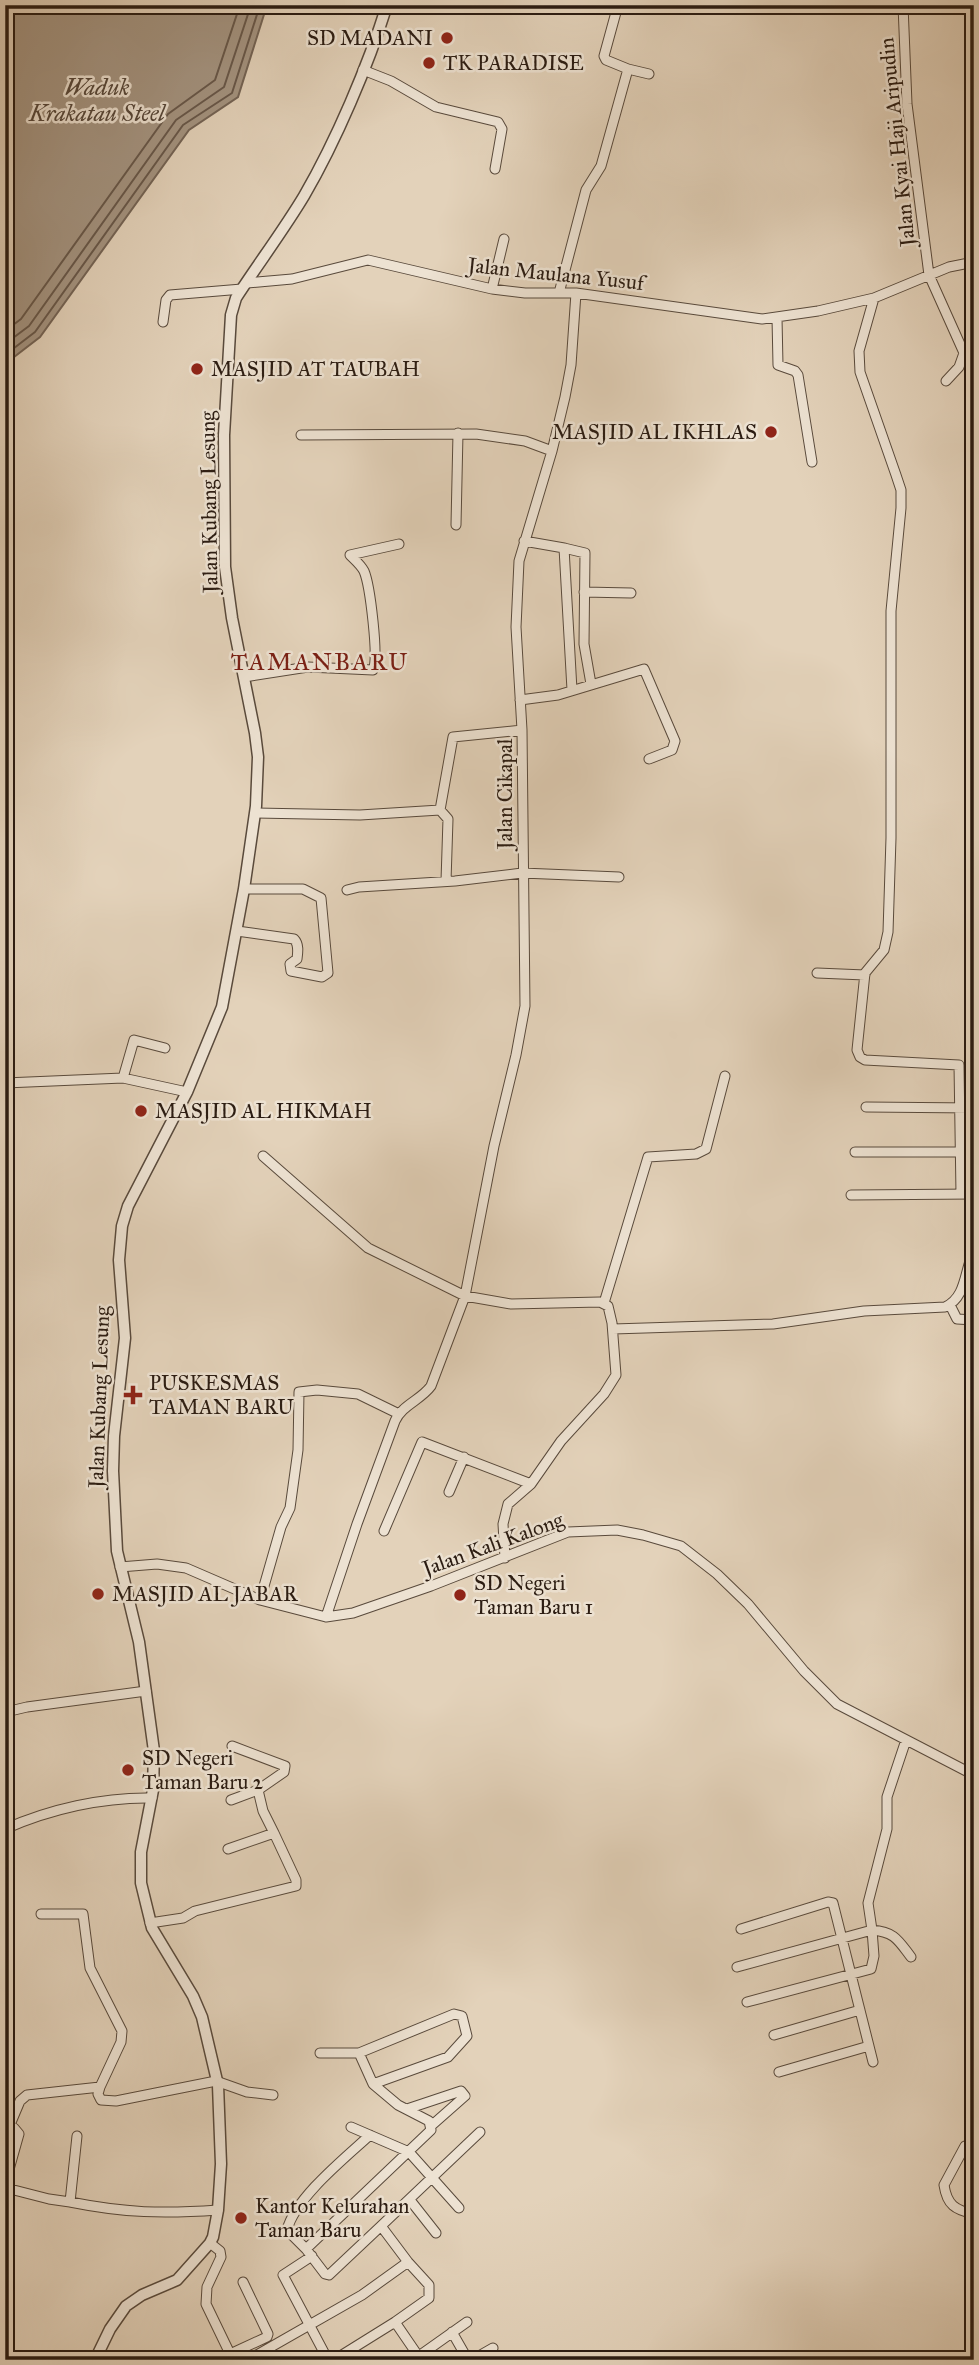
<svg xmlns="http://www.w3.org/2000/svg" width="979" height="2365" font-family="'IM FELL Great Primer',serif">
	<rect width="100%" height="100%" fill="#e3d2ba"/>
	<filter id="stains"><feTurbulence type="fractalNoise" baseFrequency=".00286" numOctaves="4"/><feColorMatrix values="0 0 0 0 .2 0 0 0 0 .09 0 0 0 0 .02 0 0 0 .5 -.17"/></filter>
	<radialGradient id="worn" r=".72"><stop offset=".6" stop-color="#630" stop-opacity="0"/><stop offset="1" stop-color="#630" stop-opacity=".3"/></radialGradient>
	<path fill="#a49481" stroke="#746455" stroke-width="2" d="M5 5H267L238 97 189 130 40 337 5 364Z"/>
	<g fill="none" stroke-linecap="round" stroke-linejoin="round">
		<path stroke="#68584a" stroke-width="2" d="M5 331 21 319 168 114 215 80 240 5
			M5 344 29 326 176 120 224 87 251 5
			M5 355 35 332 183 125 232 93 260 5"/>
		<defs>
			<path id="minor" d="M618 5 604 56 606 60 628 69
				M903 5 907 104 929 275 964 353 959 367 946 381
				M363 70 391 81 436 107 498 122 502 129 495 169
				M247 283 292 279 368 260 492 289 525 293H576L762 319 818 311 874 298 949 267 974 262
				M492 289 504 239
				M559 293 586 190 601 166 628 69 649 74
				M874 298 859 351 860 372 896 475 901 490V508L891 611V838L888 932 884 950 865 973 857 1050 860 1057 865 1060 959 1065 961 1194
				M777 318 778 365 795 371 798 375 812 462
				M163 322 166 300 170 295 242 289
				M301 435 476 434 525 441 552 451
				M456 525 458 433
				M524 541 564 548 572 690
				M564 548 585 553 584 644 591 684
				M584 592 631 593
				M244 677 308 667 373 670C379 658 370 585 364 571 361 565 354 559 350 555L399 544
				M520 700 558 695 644 669 675 741 672 750 649 759
				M440 810 448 819 446 881
				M256 813 360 815 440 810 453 737 522 730
				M347 890 359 887 455 881 522 873 619 877
				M237 931 294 939C299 944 298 952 297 959L290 964 291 971 322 977 328 973 321 898 303 889H244
				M817 973 865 975
				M123 1078 134 1040 165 1048
				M5 1083 123 1078 187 1092
				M866 1107 974 1108
				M855 1152H974
				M263 1156 368 1248 465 1296 511 1304 600 1302 608 1306 612 1323 616 1375 604 1394 561 1441 531 1484 508 1504 503 1524 505 1558
				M851 1195 974 1194
				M604 1303 648 1157 696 1154 706 1149 725 1076
				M950 1305 957 1319 974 1320
				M613 1329 773 1324 864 1311 945 1307C967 1297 964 1270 974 1251
				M449 1492 464 1457
				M384 1531 422 1442 531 1484
				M120 1567 157 1564 186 1568 260 1600 326 1617 353 1613 431 1586 568 1532 617 1530 643 1535 681 1546 717 1574 748 1604 804 1671 837 1704 974 1775
				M260 1600 281 1527 290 1508 298 1450 299 1392 317 1390 358 1394 399 1414
				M326 1617 357 1524 395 1421C402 1405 421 1400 431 1386L465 1296 494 1146 516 1055 525 1006 522 730 516 627 519 561 552 451 565 397 571 365 576 293
				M10 1711 27 1707 146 1691
				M906 1740 887 1797V1829L868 1903 872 1930C895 1932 898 1940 911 1957
				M232 1746 285 1766 284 1772 258 1790 263 1811 274 1833
				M231 1800 258 1790
				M5 1829C50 1809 103 1797 152 1798
				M41 1914H83L90 1968 122 2031 121 2042 100 2087 98 2094 101 2100 116 2101 216 2081 247 2092 273 2095
				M150 1923 183 1918 195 1911 296 1886V1880L274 1833 228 1849
				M741 1929 828 1902 833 1903 873 2062
				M737 1967 872 1930 874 1956 871 1969 747 2002
				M774 2035 860 2010
				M320 2053H359
				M779 2072 869 2046
				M407 2109 461 2091 465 2096 431 2126
				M5 2126 14 2128 19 2134 6 2180 10 2189 49 2199 70 2202
				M9 2127 20 2101 27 2095 100 2087
				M351 2127 409 2152 459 2208
				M77 2136 70 2202C125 2213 163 2214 218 2210
				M965 2146 944 2185C947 2205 955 2210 974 2214
				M410 2200 436 2233
				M381 2226 480 2132
				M210 2243 220 2251 221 2257 207 2287 206 2304 233 2360
				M306 2249 287 2230C295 2198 345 2158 370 2135
				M312 2256 283 2275 328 2360
				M395 2322 421 2360
				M452 2332 468 2360
				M230 2354 267 2337 268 2334 243 2282
				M419 2356 467 2322
				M248 2360 362 2295 408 2262
				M334 2360 395 2322 429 2298V2285L408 2262 381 2226 329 2275 325 2274 306 2249 431 2130 429 2121 398 2105 373 2084 359 2053 454 2014 462 2016 467 2036 448 2057 373 2084
				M472 2360 493 2348"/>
			<path id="tertiary" d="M95 2360 110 2329 126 2306 142 2295 177 2280 210 2243 213 2237 218 2210 221 2164 218 2085 202 2017 193 1996 152 1928 141 1883V1852L153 1790 154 1751 139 1642 117 1551 113 1471 114 1436 125 1338 119 1260 122 1226 128 1206 187 1092 222 1007 244 889 256 806 258 757 255 733 232 618 225 567 224 435 231 315 236 298C258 264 283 231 304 196 336 141 368 66 387 5"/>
		</defs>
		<use href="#minor" stroke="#594a3c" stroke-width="11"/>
		<use href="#tertiary" stroke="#594a3c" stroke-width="13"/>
		<use href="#minor" stroke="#ede2d2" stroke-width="9"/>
		<use href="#tertiary" stroke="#ede2d2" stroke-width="10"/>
	</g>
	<g fill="#8f2418" stroke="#ede2d2" stroke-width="2.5">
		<circle cx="447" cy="38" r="7"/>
		<circle cx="429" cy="63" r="7"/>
		<circle cx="197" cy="369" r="7"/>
		<circle cx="771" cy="432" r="7"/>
		<circle cx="141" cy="1111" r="7"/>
		<path d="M129.5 1384.5h7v7h7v7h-7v7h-7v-7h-7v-7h7z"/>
		<circle cx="98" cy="1594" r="7"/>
		<circle cx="460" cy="1595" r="7"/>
		<circle cx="128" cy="1770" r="7"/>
		<circle cx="241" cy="2218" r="7"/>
	</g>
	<g text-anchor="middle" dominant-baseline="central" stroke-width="5" stroke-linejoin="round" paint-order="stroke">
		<g font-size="21" fill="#2b1c12" stroke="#ede2d2" text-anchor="start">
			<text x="433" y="38" text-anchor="end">SD MADANI</text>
			<text x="443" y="63">TK PARADISE</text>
			<text x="211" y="369">MASJID AT TAUBAH</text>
			<text x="757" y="432" text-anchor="end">MASJID AL IKHLAS</text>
			<text x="155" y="1111">MASJID AL HIKMAH</text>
			<text x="149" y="1383">PUSKESMAS<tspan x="149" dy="24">TAMAN BARU</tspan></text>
			<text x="474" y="1583">SD Negeri<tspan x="474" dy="24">Taman Baru 1</tspan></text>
			<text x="112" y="1594">MASJID AL JABAR</text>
			<text x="142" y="1758">SD Negeri<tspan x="142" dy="24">Taman Baru 2</tspan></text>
			<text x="255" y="2206">Kantor Kelurahan<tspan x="255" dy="24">Taman Baru</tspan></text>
		</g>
		<g font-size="21" fill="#2b1c12" stroke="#ede2d2">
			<text transform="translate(897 142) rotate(-96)">Jalan Kyai Haji Aripudin</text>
			<text transform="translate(556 274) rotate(6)">Jalan Maulana Yusuf</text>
			<text transform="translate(209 502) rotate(-91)">Jalan Kubang Lesung</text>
			<text transform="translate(505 794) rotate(-90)">Jalan Cikapal</text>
			<text transform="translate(99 1397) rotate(-88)">Jalan Kubang Lesung</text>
			<text transform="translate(493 1544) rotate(-20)">Jalan Kali Kalong</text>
		</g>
		<g font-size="23" font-style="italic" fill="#554639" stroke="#ede2d2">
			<text x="97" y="87">Waduk<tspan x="97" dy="26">Krakatau Steel</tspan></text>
		</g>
		<g font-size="24" letter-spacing="2" fill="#7a1f14" stroke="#ede2d2">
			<text x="320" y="662">TAMANBARU</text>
		</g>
	</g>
	<rect width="979" height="2365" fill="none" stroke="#e3d2ba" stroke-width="28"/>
	<rect x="7" y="7" width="965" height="2351" fill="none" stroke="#2b1c12" stroke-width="3.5"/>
	<rect x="14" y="14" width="951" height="2337" fill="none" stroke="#2b1c12" stroke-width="2"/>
	<rect width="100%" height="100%" filter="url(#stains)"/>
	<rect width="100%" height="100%" fill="url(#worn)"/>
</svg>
